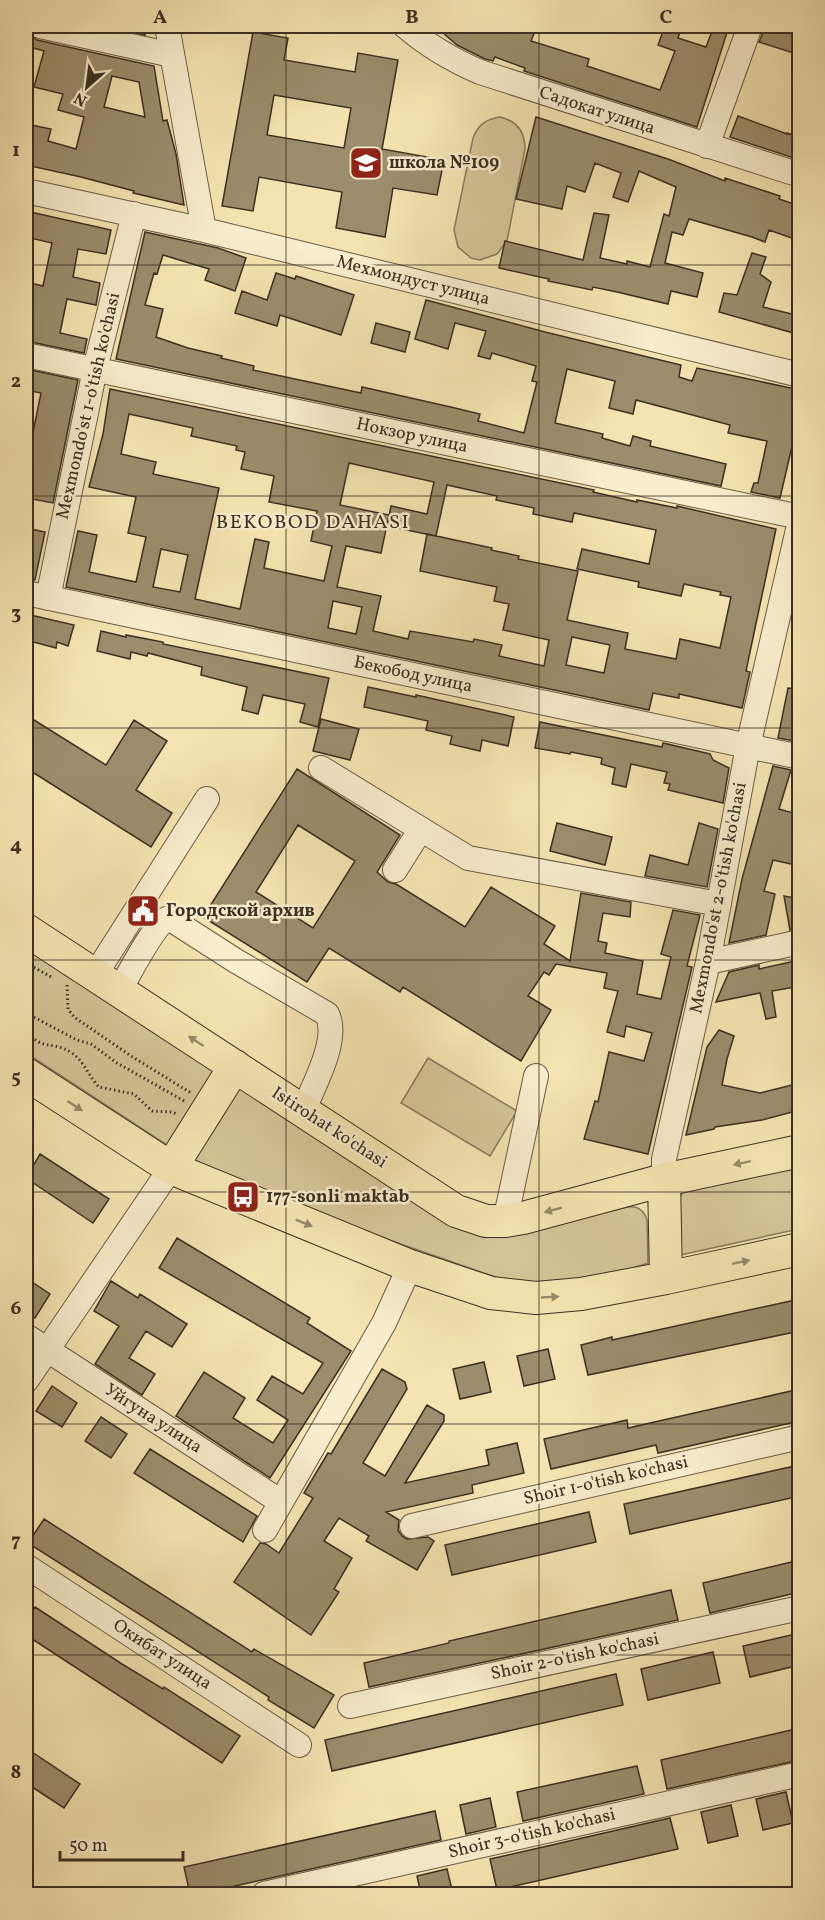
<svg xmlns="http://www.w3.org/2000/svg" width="825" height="1920" font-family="Vollkorn,serif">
	<rect width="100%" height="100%" fill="#f5e4b1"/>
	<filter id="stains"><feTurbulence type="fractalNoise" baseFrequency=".00333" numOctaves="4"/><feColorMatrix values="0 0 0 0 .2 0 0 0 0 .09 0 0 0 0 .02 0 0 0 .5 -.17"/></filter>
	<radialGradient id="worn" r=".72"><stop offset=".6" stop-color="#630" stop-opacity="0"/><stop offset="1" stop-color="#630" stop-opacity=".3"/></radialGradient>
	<path fill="#d6c599" stroke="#897a5e" stroke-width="1.5" d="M500 117C517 121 525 131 525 149L507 241 497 254 480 260 471 258 458 247 454 230 473 138C478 125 486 119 500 117Z
		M26 947 221 1071 173 1149 26 1053Z
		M428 1058 517 1111 490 1156 401 1103Z
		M234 1082 497 1232 628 1207C638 1206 644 1210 647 1220L648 1263 609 1276 568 1285 501 1279 332 1220 223 1175 189 1157Z
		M799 1160V1229L680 1255 679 1198 686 1188Z"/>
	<path fill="#9c8d6c" stroke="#3c2f22" stroke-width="1.5" fill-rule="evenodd" d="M104 26H146L145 35Z
		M435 26H537L531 41 589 59 587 66 660 90 675 51 658 45 665 26H682L678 38 706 47 714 26H729L697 127 524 71 525 68 495 57 493 61 485 59 457 45Z
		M766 26H787L795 28 794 32 800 34V55L759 42Z
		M26 31 37 40 154 66 163 121 167 120 176 154 184 205 133 193 134 191 81 177 26 165V124L51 129 48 141 76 149 84 117 58 110 63 94 34 87 44 51 26 46ZM112 76 139 82 145 117 104 107Z
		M253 32 288 38 284 60 355 72 358 53 398 60 382 149 444 160 437 195 393 188 385 237 336 228 342 192 259 177 253 211 222 206ZM274 95 351 108 344 148 267 135Z
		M738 116 787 134V133L800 137V160L730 137Z
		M536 117 668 159 725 181V178L780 196 779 199 800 206V241L769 230 765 242 752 237 689 219 683 235 672 232 665 263 703 273 697 297 671 291 668 304 617 292 593 287 592 290 548 281 549 279 499 268 505 241 583 260 594 213 609 215 600 258 627 264V261L650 267 664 214 669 216 676 187 639 171 628 202 613 197 621 173 595 163 585 192 567 186 562 209 516 199Z
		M26 211 111 230 106 254 78 249 73 277 100 283 96 305 67 299 60 333 87 339 84 353 26 341V282L43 286 52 243 26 237Z
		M145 232 218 248 246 258 235 291 205 280 209 269 163 255 157 274 154 273 145 305 163 309 156 337 188 348 222 356 221 358 254 366 253 370 361 393 362 387 455 408 480 414 478 421 524 433 537 382 532 381 536 366 492 353 490 359 478 356 486 331 455 323 448 349 415 339 426 300 545 332 681 365 679 377 692 381 697 368 800 390V412L780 498 751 492 754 483H758L767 441 728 433 730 425 636 400 633 414 609 408 615 381 567 369 555 423 603 434 602 438 630 446 633 436 651 441 650 446 726 464 721 486 116 359Z
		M752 253 766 257 760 274 771 282 763 307 800 316 797 334 719 312 724 293 737 295Z
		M276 273 295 279 296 276 354 295 341 335 280 315 277 326 235 313 242 291 267 300Z
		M376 323 410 332 405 352 371 343Z
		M26 369 78 380 53 503 26 498V481L31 452H29L41 393 26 390Z
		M110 389 594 490 593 492 637 502V500L677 508V506L776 529 746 671 750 672 742 708 679 694V698L653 693 649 710 66 587 78 531 97 535 89 572 136 582 146 537 128 533 136 497 89 487 103 434ZM129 414 193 428 191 436 237 446 236 450 245 452 241 469 274 476 269 502 317 511 311 541 332 546 324 581 264 568 269 542 255 539 240 609 195 599 219 488 153 474 156 462 121 454ZM349 463 434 482 427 514 391 506 387 526 436 536 447 485 497 496 496 500 534 508 533 514 572 522 574 513 656 530 649 564 582 549 577 569 639 582 638 587 681 596 684 584 721 592 720 595 731 597 720 648 680 639 676 659 625 649 628 633 567 620 578 571 518 559 519 556 491 550 492 548 427 534 420 571 497 587 494 601 509 604 503 630 549 640 544 666 499 656 502 645 474 639 473 642 410 631 408 639 373 631 381 596 337 587 346 546 381 553 389 515 340 505ZM161 549 188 555 180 592 153 587ZM333 601 362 607 356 634 328 628ZM572 637 610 645 604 673 566 665Z
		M31 529 45 532 35 580 26 579V556Z
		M26 614 74 625 68 646 57 642 56 648 26 640Z
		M101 631 126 637V635L163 642V644L329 678 318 727 300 722 305 704 263 695 258 714 242 710 247 687 201 675 202 667 148 653 147 656 131 652 130 659 97 651Z
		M368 687 416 697V695L514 717 508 746 482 740 480 751 450 744 452 736 426 730 428 721 364 707Z
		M788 688 800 690V742L778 738Z
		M26 715 106 765 134 720 167 741 136 790 172 813 151 847 26 768Z
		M321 719 359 729 350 760 313 751Z
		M540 722 662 747 663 743 710 754 713 760 729 768 723 803 668 790 670 784 664 783 667 772 631 764 626 787 612 784 615 768 601 764 602 758 571 752 570 754 535 748Z
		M773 766 791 770 779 809 800 815V866L773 860 764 891 775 894 766 935 729 943 742 879Z
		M297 769 400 835 377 872 388 882 396 884 465 927 491 887 555 926 544 944 570 961 581 893 631 902 630 917 603 913 598 941 607 943 605 953 643 961 637 994 661 999 671 957 661 954 673 910 700 915 687 966 692 967 648 1154 584 1139 595 1101 598 1102 609 1052 644 1061 652 1033 626 1026 624 1037 607 1032 618 991 604 988 607 973 556 964 549 975 544 972 528 996 551 1010 521 1061 403 987 400 992 329 948 307 982 203 917ZM298 825 355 861 313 928 256 892Z
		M557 823 612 837 605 865 550 851Z
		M699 823 718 829 707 887 645 876 650 855 688 865Z
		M784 896 800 899V928L790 930Z
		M800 960V986L772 991 776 1017 766 1019 760 993 716 1002 729 972 759 965V969Z
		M719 1030 734 1036 727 1059 722 1085 760 1093 800 1083V1110L762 1120 715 1127 714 1129 686 1135 707 1047Z
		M40 1154 109 1199 93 1223 26 1178Z
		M177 1238 310 1318 307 1323 351 1351 270 1478 176 1416 204 1372 245 1398 233 1418 273 1443 288 1420 257 1400 272 1376 303 1394 323 1363 159 1268Z
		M26 1278 50 1294 35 1318 26 1312Z
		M111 1281 138 1298 140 1294 187 1324 172 1347 146 1331 129 1358 155 1374 142 1395 95 1364 119 1326 94 1311Z
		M800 1299V1331L588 1375 581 1345 612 1337V1340Z
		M548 1349 555 1379 524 1386 517 1356Z
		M484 1362 491 1392 460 1399 453 1369Z
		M382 1369 405 1382 407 1389 363 1463 385 1476 427 1405 444 1415V1421L405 1483 489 1465 486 1450 517 1443 524 1473 472 1485 473 1493 386 1512 399 1520 398 1530 402 1536 407 1539 428 1537 434 1541 417 1570 366 1541 369 1536 339 1518 324 1541 352 1558 334 1589 339 1592 311 1635 234 1582 260 1543 266 1544 279 1553 313 1498 304 1493 328 1453 331 1454Z
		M52 1386 77 1403 62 1427 36 1411Z
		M800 1389V1421L658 1453 656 1445 551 1469 544 1439 627 1420 628 1428Z
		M101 1417 127 1434 111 1458 85 1441Z
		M150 1449 257 1516 243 1542 134 1473Z
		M795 1466 800 1486V1496L630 1534 624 1504Z
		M589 1512 596 1542 452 1575 445 1545Z
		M44 1519 252 1652 254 1649 334 1695 314 1728 268 1700 269 1697 28 1543Z
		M800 1560V1592L710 1613 703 1583Z
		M671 1590 678 1620 369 1687 364 1663 449 1643V1641Z
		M35 1607 122 1664 163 1689 164 1687 240 1736 222 1763 26 1635V1621Z
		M800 1633V1665L750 1677 743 1646Z
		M713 1652 720 1683 648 1700 641 1669Z
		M616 1674 623 1705 332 1771 325 1740Z
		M800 1728V1760L667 1789 661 1760Z
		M26 1748 80 1784 64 1808 26 1783Z
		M637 1766 644 1794 523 1821 517 1792Z
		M786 1792 793 1823 763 1830 756 1799Z
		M490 1798 496 1827 466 1834 460 1805Z
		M731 1805 738 1836 708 1843 701 1812Z
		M435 1811 441 1840 199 1894H190L184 1867Z
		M670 1818 678 1849 497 1890 490 1859Z
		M447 1869 453 1894H421L417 1876Z"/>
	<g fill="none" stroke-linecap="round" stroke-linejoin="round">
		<defs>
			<path id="minor" d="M40 26 172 55
				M167 26 204 230
				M405 26C428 46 452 60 480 72L800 175
				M707 146 750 26
				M26 191 204 230 800 375
				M26 355 800 517
				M26 593 800 757
				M48 598 95 369 134 214
				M321 768 468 858 719 904
				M395 870 421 829
				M708 962 800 942
				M95 975 207 799
				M119 991C129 975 154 923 169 918L236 961 327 1014C340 1039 313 1087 303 1111
				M664 1180V1159L708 962 748 746 800 521
				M505 1221 536 1076
				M26 1336 281 1502
				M26 1381 171 1168
				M412 1526 800 1437
				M265 1530 384 1323 410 1266
				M26 1566 299 1745
				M350 1706 800 1608
				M264 1894 800 1774"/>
			<path id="major" d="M26 930 456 1211 486 1221H505L523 1218 664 1180 800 1151
				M26 1074 171 1168 410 1266 491 1293 536 1298 581 1294 666 1278 800 1249
				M171 1168 235 1066
				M664 1180 666 1278"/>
		</defs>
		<use href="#minor" stroke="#6a5c46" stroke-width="26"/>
		<use href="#major" stroke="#3c2f22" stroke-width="34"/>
		<path stroke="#3c2f22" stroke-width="3" stroke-dasharray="1.5 3" stroke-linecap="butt" d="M26 963 53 978
			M67 985 68 1009 74 1017 131 1056 191 1093
			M26 1013 77 1040 91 1044 117 1063 186 1102
			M26 1029C42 1053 51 1039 72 1053 84 1061 89 1077 99 1087L134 1094 152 1111 172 1112 177 1114"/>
		<use href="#minor" stroke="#f8edcc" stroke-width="24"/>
		<use href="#major" stroke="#f5e4b1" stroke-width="32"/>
	</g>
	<defs><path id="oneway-solid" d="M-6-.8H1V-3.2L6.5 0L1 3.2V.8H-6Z" transform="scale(1.5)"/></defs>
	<g fill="#988a6a">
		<use href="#oneway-solid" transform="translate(196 1041) rotate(-147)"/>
		<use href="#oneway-solid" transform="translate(75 1106) rotate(33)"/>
		<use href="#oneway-solid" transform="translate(742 1163) rotate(168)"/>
		<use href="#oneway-solid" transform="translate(553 1210) rotate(165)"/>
		<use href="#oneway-solid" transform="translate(304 1223) rotate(22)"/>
		<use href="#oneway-solid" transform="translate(741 1262) rotate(-12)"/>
		<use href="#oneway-solid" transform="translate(550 1297) rotate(-3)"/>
	</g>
	<path fill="none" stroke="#3c2f22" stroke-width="1.5" stroke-opacity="0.55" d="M286 26V1894M539 26V1894M26 265H800M26 496H800M26 728H800M26 960H800M26 1192H800M26 1424H800M26 1655H800"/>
	<defs>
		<symbol id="school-square" viewBox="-11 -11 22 22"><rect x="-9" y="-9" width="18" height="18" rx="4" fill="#8f2418" stroke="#f8edcc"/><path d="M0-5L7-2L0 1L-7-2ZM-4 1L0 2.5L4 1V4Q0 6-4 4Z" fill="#fff"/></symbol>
		<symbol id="civic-square" viewBox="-11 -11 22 22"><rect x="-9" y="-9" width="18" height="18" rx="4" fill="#8f2418" stroke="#f8edcc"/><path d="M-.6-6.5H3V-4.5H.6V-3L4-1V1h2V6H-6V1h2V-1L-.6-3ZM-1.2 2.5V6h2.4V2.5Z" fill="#fff"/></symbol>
		<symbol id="bus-square" viewBox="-11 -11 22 22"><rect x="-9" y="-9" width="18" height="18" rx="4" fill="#8f2418" stroke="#f8edcc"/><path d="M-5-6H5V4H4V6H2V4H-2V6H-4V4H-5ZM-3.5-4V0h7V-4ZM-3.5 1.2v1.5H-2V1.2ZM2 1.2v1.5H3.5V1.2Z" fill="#fff"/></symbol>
	</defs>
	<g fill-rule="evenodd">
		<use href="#school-square" x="347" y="144" width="38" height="38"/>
		<use href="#civic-square" x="124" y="892" width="38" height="38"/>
		<use href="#bus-square" x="224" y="1178" width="38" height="38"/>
	</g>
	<g text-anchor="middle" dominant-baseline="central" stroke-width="5" stroke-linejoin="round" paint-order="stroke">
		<g font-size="18" fill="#3c2f22" stroke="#f8edcc">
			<text transform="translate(597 111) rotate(18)">Садокат улица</text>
			<text transform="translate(413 281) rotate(14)">Мехмондуст улица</text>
			<text transform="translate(89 406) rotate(-77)">Mexmondo'st 1-o'tish ko'chasi</text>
			<text transform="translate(412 436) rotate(12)">Нокзор улица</text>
			<text transform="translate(413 675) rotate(12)">Бекобод улица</text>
			<text transform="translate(719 898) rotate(-79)">Mexmondo'st 2-o'tish ko'chasi</text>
			<text transform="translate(329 1128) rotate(33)">Istirohat ko'chasi</text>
			<text transform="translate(153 1419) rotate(33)">Уйгуна улица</text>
			<text transform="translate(606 1481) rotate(-13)">Shoir 1-o'tish ko'chasi</text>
			<text transform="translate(162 1655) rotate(33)">Окибат улица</text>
			<text transform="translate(575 1657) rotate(-12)">Shoir 2-o'tish ko'chasi</text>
			<text transform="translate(532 1834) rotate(-13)">Shoir 3-o'tish ko'chasi</text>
		</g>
		<g font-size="18" font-weight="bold" fill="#3c2f22" stroke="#f8edcc" text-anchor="start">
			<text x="389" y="163">школа №109</text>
			<text x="166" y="911">Городской архив</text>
			<text x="266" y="1197">177-sonli maktab</text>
		</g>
		<g font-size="20" letter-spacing="1.5" fill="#3c2f22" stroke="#f8edcc">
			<text x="313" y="523">BEKOBOD DAHASI</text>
		</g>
	</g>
	<rect width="825" height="1920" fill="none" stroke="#f5e4b1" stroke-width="66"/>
	<g transform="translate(87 87) rotate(208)" stroke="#f8edcc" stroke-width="4.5" paint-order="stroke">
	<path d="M0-4.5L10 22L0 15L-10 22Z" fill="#3c2f22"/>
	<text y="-9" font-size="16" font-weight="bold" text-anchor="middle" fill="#3c2f22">N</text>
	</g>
	<path d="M60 1851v9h123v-9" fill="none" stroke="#3c2f22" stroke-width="3"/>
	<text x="69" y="1851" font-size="18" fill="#3c2f22" stroke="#f8edcc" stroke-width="4.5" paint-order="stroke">50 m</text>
	<rect x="33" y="33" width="759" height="1854" fill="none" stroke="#3c2f22" stroke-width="2"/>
	<g font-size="20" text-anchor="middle" font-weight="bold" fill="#3c2f22">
		<text x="160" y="23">A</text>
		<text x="412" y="23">B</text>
		<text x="666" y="23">C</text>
		<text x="16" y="156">1</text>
		<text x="16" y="387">2</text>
		<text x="16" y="619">3</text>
		<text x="16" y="851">4</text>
		<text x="16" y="1083">5</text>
		<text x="16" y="1314">6</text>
		<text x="16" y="1546">7</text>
		<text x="16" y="1778">8</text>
	</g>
	<rect width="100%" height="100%" filter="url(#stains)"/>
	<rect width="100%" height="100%" fill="url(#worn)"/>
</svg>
